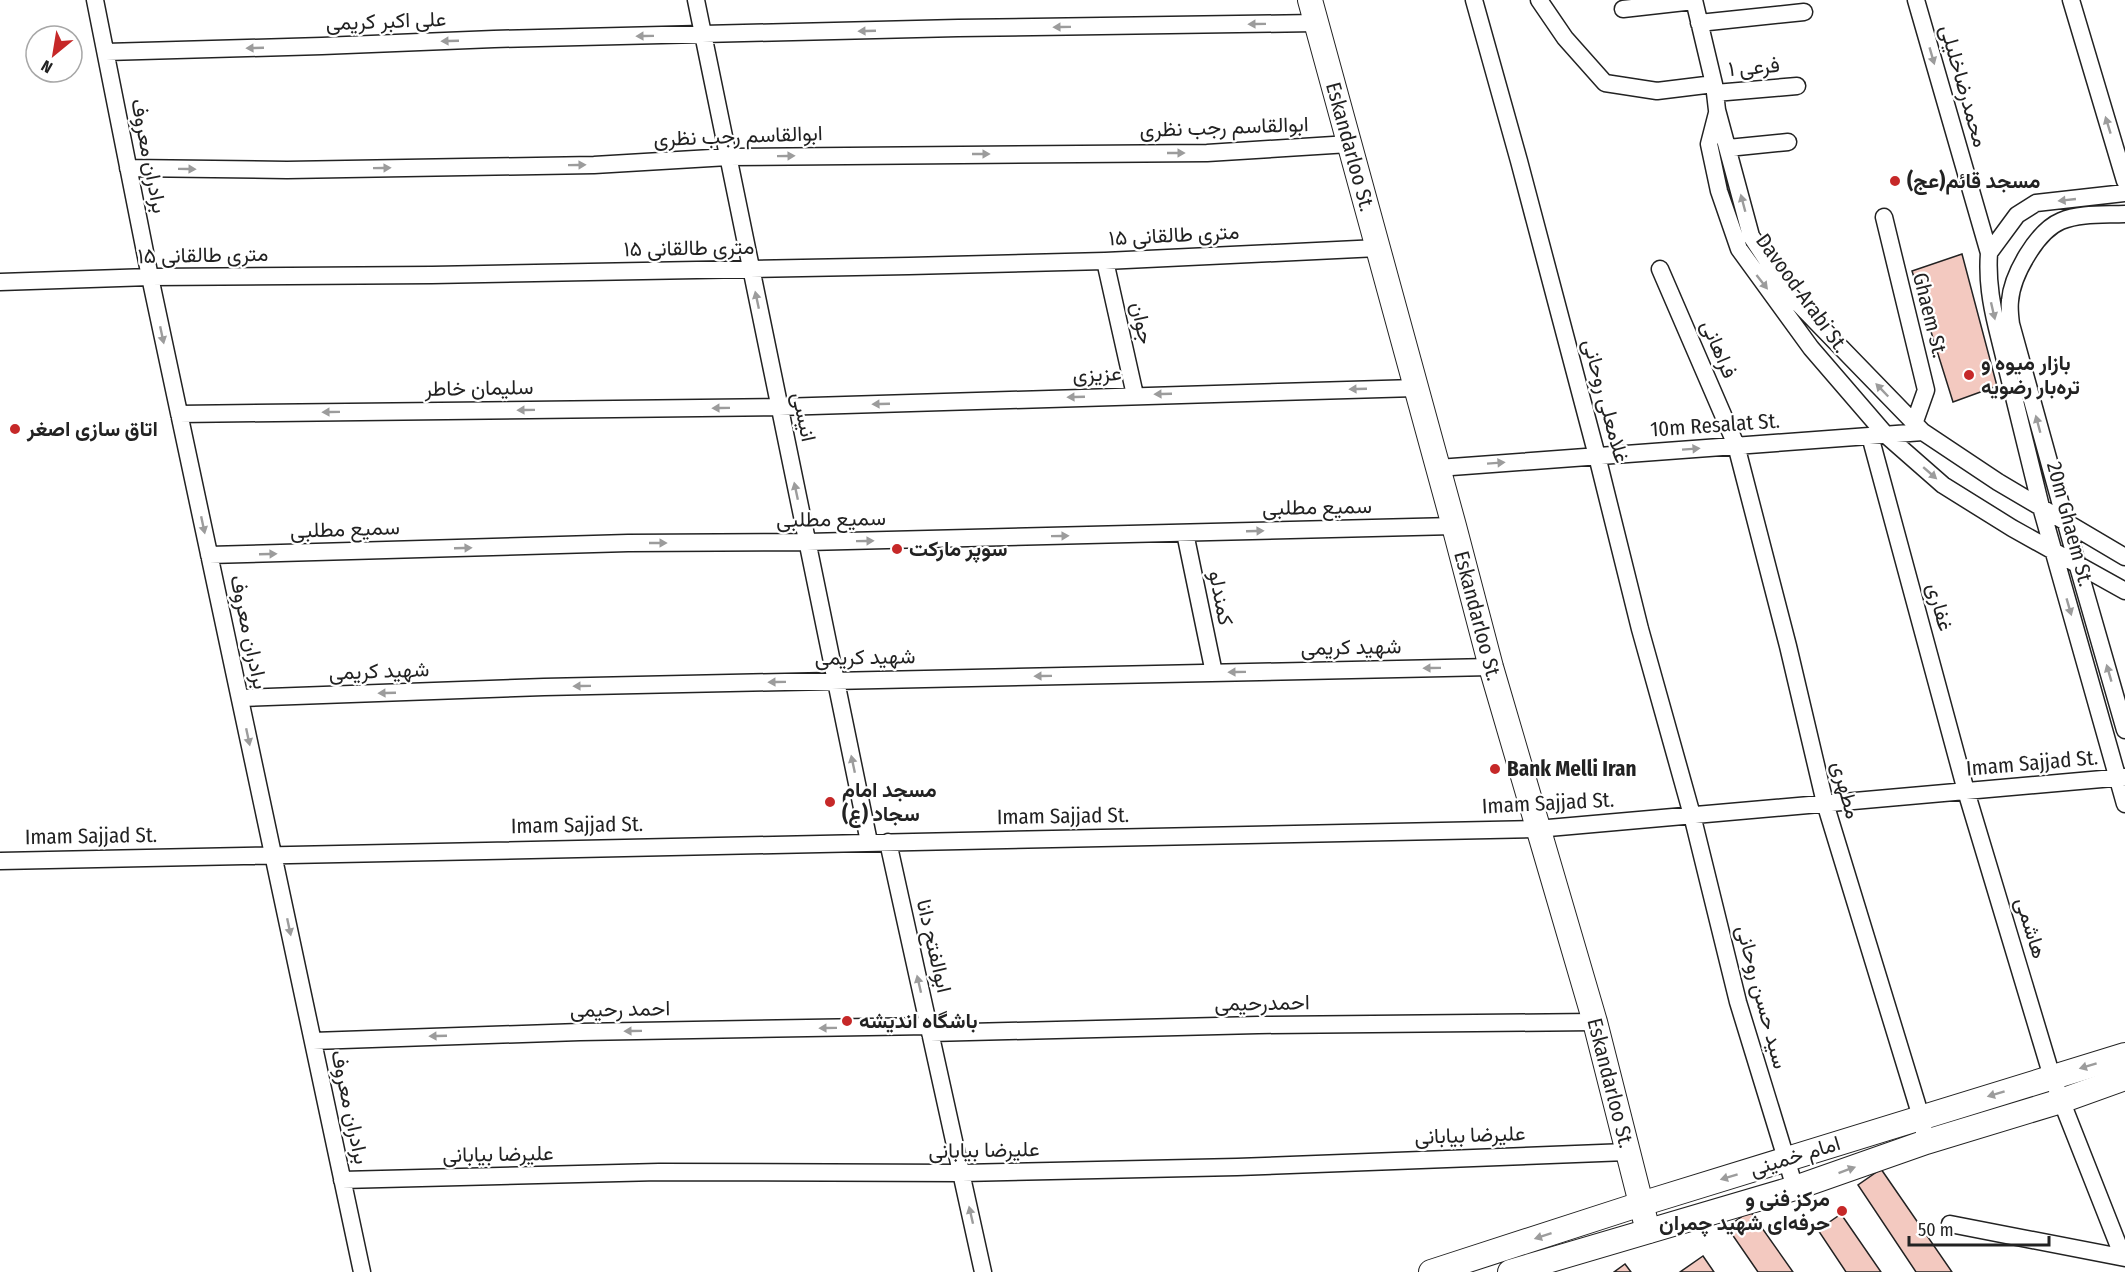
<svg xmlns="http://www.w3.org/2000/svg" width="2125" height="1272" font-family="'Fira Sans Condensed',Vazirmatn,sans-serif">
	<rect width="100%" height="100%" fill="#fff"/>
	<path fill="#f3c9c0" stroke="#222" stroke-width="1.5" d="M1962 254 1997 386 1953 402 1912 271Z
		M1881 1169 1952 1272H1916L1858 1185Z
		M1750 1211 1793 1272H1758L1727 1227Z
		M1841 1214 1881 1272H1846L1818 1230Z
		M1703 1256 1714 1272H1680Z
		M1625 1264 1631 1272H1614Z"/>
	<g fill="none" stroke-linecap="round" stroke-linejoin="round">
		<defs>
			<path id="street" d="M95 0 150 277 362 1272
				M696 0 869 842
				M1474 0 1519 161 1597 456 1640 629 1692 815 1738 1002 1795 1188
				M1539 0 1565 38 1605 83 1657 91 1714 84
				M1694 0 1714 84 1717 110 1751 236 1790 295 1923 432 1998 482 2125 557
				M1916 0 1989 253C1987 280 1991 303 1997 328L2041 507 2125 804
				M2071 0 2125 181
				M1623 9 1694 1
				M1699 23 1804 12
				M106 52 322 46 494 39 958 28 1316 23
				M1715 93 1797 86
				M1717 113 1709 144 1719 191 1739 249 1811 348 1886 435 1943 485 2012 528 2125 591
				M1728 148 1788 142
				M128 168 287 170 594 165 728 157 1207 153 1349 144
				M2125 214C2104 215 2080 213 2061 221 2037 231 2012 275 2010 301 2009 308 2010 316 2011 324L2077 563 2125 730
				M1884 217 1926 390 1914 424
				M1989 253 2017 215 2036 203 2125 193
				M1105 261 1135 395
				M1660 269 1736 445 1788 646 1825 803 1921 1117 1926 1142
				M0 282 150 277 432 275 909 266 1105 261 1378 248
				M179 414 779 407 1416 388
				M1870 436 1966 791 2052 1077 2123 1257
				M1438 468 1923 432
				M1185 533 1214 673
				M209 555 628 543 807 542 1454 526
				M240 698 544 687 1491 667
				M888 842 983 1272
				M0 861 1537 829 2125 777
				M930 1033 1258 1025 1595 1022
				M313 1041 580 1032 929 1026
				M342 1180 659 1172 962 1173 1237 1167 1627 1152
				M1950 1224 2125 1258"/>
			<g id="secondary">
				<path id="s1" d="M1310 0 1454 526 1491 667 1595 1022 1648 1231"/>
				<path d="M1431 1272 1641 1204 2125 1055"/>
				<path d="M1510 1272 1795 1188 1926 1142 2061 1101 2125 1078"/>
			</g>
		</defs>
		<use href="#street" stroke="#222" stroke-width="19"/>
		<use href="#secondary" stroke="#222" stroke-width="26"/>
		<use href="#street" stroke="#fff" stroke-width="16"/>
		<use href="#secondary" stroke="#fff" stroke-width="24"/>
	</g>
	<defs><path id="oneway-solid" d="M-6-.8H1V-3.2L6.5 0L1 3.2V.8H-6Z" transform="scale(1.5)"/></defs>
	<g fill="#9c9c9c">
		<use href="#oneway-solid" transform="translate(1257 24) rotate(179)"/>
		<use href="#oneway-solid" transform="translate(1062 27) rotate(179)"/>
		<use href="#oneway-solid" transform="translate(867 31) rotate(178)"/>
		<use href="#oneway-solid" transform="translate(645 36) rotate(179)"/>
		<use href="#oneway-solid" transform="translate(450 41) rotate(178)"/>
		<use href="#oneway-solid" transform="translate(255 48) rotate(178)"/>
		<use href="#oneway-solid" transform="translate(1932 56) rotate(74)"/>
		<use href="#oneway-solid" transform="translate(2108 125) rotate(-107)"/>
		<use href="#oneway-solid" transform="translate(1176 153)"/>
		<use href="#oneway-solid" transform="translate(981 154)"/>
		<use href="#oneway-solid" transform="translate(786 156) rotate(-1)"/>
		<use href="#oneway-solid" transform="translate(577 165) rotate(-1)"/>
		<use href="#oneway-solid" transform="translate(382 168) rotate(-1)"/>
		<use href="#oneway-solid" transform="translate(187 169) rotate(1)"/>
		<use href="#oneway-solid" transform="translate(2067 200) rotate(174)"/>
		<use href="#oneway-solid" transform="translate(1743 203) rotate(-105)"/>
		<use href="#oneway-solid" transform="translate(1762 282) rotate(52)"/>
		<use href="#oneway-solid" transform="translate(757 300) rotate(-102)"/>
		<use href="#oneway-solid" transform="translate(1993 311) rotate(77)"/>
		<use href="#oneway-solid" transform="translate(162 335) rotate(78)"/>
		<use href="#oneway-solid" transform="translate(1358 389) rotate(178)"/>
		<use href="#oneway-solid" transform="translate(1882 390) rotate(-134)"/>
		<use href="#oneway-solid" transform="translate(1163 394) rotate(178)"/>
		<use href="#oneway-solid" transform="translate(1076 397) rotate(178)"/>
		<use href="#oneway-solid" transform="translate(881 404) rotate(178)"/>
		<use href="#oneway-solid" transform="translate(721 408) rotate(179)"/>
		<use href="#oneway-solid" transform="translate(526 410) rotate(179)"/>
		<use href="#oneway-solid" transform="translate(331 412) rotate(179)"/>
		<use href="#oneway-solid" transform="translate(2038 424) rotate(-105)"/>
		<use href="#oneway-solid" transform="translate(1691 449) rotate(-4)"/>
		<use href="#oneway-solid" transform="translate(1496 463) rotate(-4)"/>
		<use href="#oneway-solid" transform="translate(1930 473) rotate(41)"/>
		<use href="#oneway-solid" transform="translate(796 491) rotate(-102)"/>
		<use href="#oneway-solid" transform="translate(203 525) rotate(78)"/>
		<use href="#oneway-solid" transform="translate(1255 531) rotate(-2)"/>
		<use href="#oneway-solid" transform="translate(1060 536) rotate(-1)"/>
		<use href="#oneway-solid" transform="translate(865 541) rotate(-1)"/>
		<use href="#oneway-solid" transform="translate(658 543)"/>
		<use href="#oneway-solid" transform="translate(463 548) rotate(-2)"/>
		<use href="#oneway-solid" transform="translate(268 554) rotate(-2)"/>
		<use href="#oneway-solid" transform="translate(2069 607) rotate(74)"/>
		<use href="#oneway-solid" transform="translate(1432 668) rotate(179)"/>
		<use href="#oneway-solid" transform="translate(1237 672) rotate(179)"/>
		<use href="#oneway-solid" transform="translate(2109 673) rotate(-106)"/>
		<use href="#oneway-solid" transform="translate(1043 676) rotate(179)"/>
		<use href="#oneway-solid" transform="translate(777 682) rotate(179)"/>
		<use href="#oneway-solid" transform="translate(582 686) rotate(179)"/>
		<use href="#oneway-solid" transform="translate(387 693) rotate(178)"/>
		<use href="#oneway-solid" transform="translate(248 737) rotate(78)"/>
		<use href="#oneway-solid" transform="translate(853 764) rotate(-102)"/>
		<use href="#oneway-solid" transform="translate(289 927) rotate(78)"/>
		<use href="#oneway-solid" transform="translate(919 984) rotate(-103)"/>
		<use href="#oneway-solid" transform="translate(828 1028) rotate(179)"/>
		<use href="#oneway-solid" transform="translate(633 1031) rotate(179)"/>
		<use href="#oneway-solid" transform="translate(438 1036) rotate(178)"/>
		<use href="#oneway-solid" transform="translate(2088 1066) rotate(163)"/>
		<use href="#oneway-solid" transform="translate(1996 1094) rotate(163)"/>
		<use href="#oneway-solid" transform="translate(1847 1170) rotate(-20)"/>
		<use href="#oneway-solid" transform="translate(1729 1177) rotate(163)"/>
		<use href="#oneway-solid" transform="translate(971 1215) rotate(-103)"/>
		<use href="#oneway-solid" transform="translate(1543 1236) rotate(162)"/>
	</g>
	<g fill="#c62828" stroke="#fff" stroke-width="2">
		<circle cx="1895" cy="181" r="6"/>
		<circle cx="1969" cy="375" r="6"/>
		<circle cx="15" cy="429" r="6"/>
		<circle cx="897" cy="549" r="6"/>
		<circle cx="1495" cy="769" r="6"/>
		<circle cx="830" cy="802" r="6"/>
		<circle cx="847" cy="1021" r="6"/>
		<circle cx="1842" cy="1211" r="6"/>
	</g>
	<g text-anchor="middle" dominant-baseline="central" stroke-width="4.5" stroke-linejoin="round" paint-order="stroke">
		<g font-size="21" fill="#222" stroke="#fff">
			<text transform="translate(386 21) rotate(-2)">علی اکبر کریمی</text>
			<text transform="translate(1754 67) rotate(-5)">فرعی ۱</text>
			<text transform="translate(1964 86) rotate(74)">محمدرضاخلیلی</text>
			<text transform="translate(1224 127) rotate(-2)">ابوالقاسم رجب نظری</text>
			<text transform="translate(738 136) rotate(-2)">ابوالقاسم رجب نظری</text>
			<text stroke="none"><textPath href="#s1" startOffset="152">Eskandarloo St.</textPath></text>
			<text transform="translate(149 156) rotate(79)">برادران معروف</text>
			<text transform="translate(1174 235) rotate(-3)">۱۵ متری طالقانی</text>
			<text transform="translate(689 248) rotate(-1)">۱۵ متری طالقانی</text>
			<text transform="translate(203 255) rotate(-1)">۱۵ متری طالقانی</text>
			<text transform="translate(1802 293) rotate(54)">Davood Arabi St.</text>
			<text transform="translate(1930 315) rotate(76)">Ghaem St.</text>
			<text transform="translate(1142 323) rotate(78)">جوان</text>
			<text transform="translate(1719 349) rotate(67)">فراهانی</text>
			<text transform="translate(1097 374) rotate(-2)">عزیزی</text>
			<text transform="translate(479 388) rotate(-1)">سلیمان خاطر</text>
			<text transform="translate(1606 401) rotate(75)">غلامعلی روحانی</text>
			<text transform="translate(804 417) rotate(78)">انیسی</text>
			<text transform="translate(1715 425) rotate(-4)">10m Resalat St.</text>
			<text transform="translate(1317 507) rotate(-1)">سمیع مطلبی</text>
			<text transform="translate(831 519) rotate(-1)">سمیع مطلبی</text>
			<text transform="translate(2070 524) rotate(75)">20m Ghaem St.</text>
			<text transform="translate(345 529) rotate(-2)">سمیع مطلبی</text>
			<text transform="translate(1221 598) rotate(79)">کمندلو</text>
			<text transform="translate(1940 607) rotate(75)">غفاری</text>
			<text stroke="none"><textPath href="#s1" startOffset="638">Eskandarloo St.</textPath></text>
			<text transform="translate(249 632) rotate(78)">برادران معروف</text>
			<text transform="translate(1351 647) rotate(-1)">شهید کریمی</text>
			<text transform="translate(865 657) rotate(-1)">شهید کریمی</text>
			<text transform="translate(379 671) rotate(-2)">شهید کریمی</text>
			<text transform="translate(2032 763) rotate(-5)">Imam Sajjad St.</text>
			<text transform="translate(1846 790) rotate(75)">مطهری</text>
			<text transform="translate(1548 803) rotate(-3)">Imam Sajjad St.</text>
			<text transform="translate(1063 816) rotate(-1)">Imam Sajjad St.</text>
			<text transform="translate(577 825) rotate(-1)">Imam Sajjad St.</text>
			<text transform="translate(91 836) rotate(-1)">Imam Sajjad St.</text>
			<text transform="translate(2031 928) rotate(73)">هاشمی</text>
			<text transform="translate(934 946) rotate(77)">ابوالفتح دانا</text>
			<text transform="translate(1762 997) rotate(75)">سید حسن روحانی</text>
			<text transform="translate(1262 1003) rotate(-1)">احمدرحیمی</text>
			<text transform="translate(620 1009) rotate(-1)">احمد رحیمی</text>
			<text stroke="none"><textPath href="#s1" startOffset="1124">Eskandarloo St.</textPath></text>
			<text transform="translate(350 1107) rotate(78)">برادران معروف</text>
			<text transform="translate(1470 1135) rotate(-2)">علیرضا بیابانی</text>
			<text transform="translate(984 1150) rotate(-1)">علیرضا بیابانی</text>
			<text transform="translate(498 1154) rotate(-1)">علیرضا بیابانی</text>
			<text transform="translate(1795 1156) rotate(-17)">امام خمینی</text>
		</g>
		<g font-size="21" font-weight="bold" fill="#222" stroke="#fff" text-anchor="start">
			<text x="1907" y="181">مسجد قائم(عج)</text>
			<text x="1981" y="363">بازار میوه و<tspan x="1981" dy="24">تره‌بار رضویه</tspan></text>
			<text x="27" y="429">اتاق سازی اصغر</text>
			<text x="909" y="549">سوپر مارکت</text>
			<text x="1507" y="769">Bank Melli Iran</text>
			<text x="842" y="790">مسجد امام<tspan x="842" dy="24">سجاد (ع)</tspan></text>
			<text x="859" y="1021">باشگاه اندیشه</text>
			<text x="1830" y="1199" text-anchor="end">مرکز فنی و<tspan x="1830" dy="24">حرفه‌ای شهید چمران</tspan></text>
		</g>
	</g>
	<g transform="translate(54 54) rotate(210)"><circle r="28" fill="#ffffff" stroke="#a7a7a7" stroke-width="1.5"/>
	<path d="M0-4.5L10 22L0 15L-10 22Z" fill="#c62828"/>
	<text y="-9" font-size="16" font-weight="bold" text-anchor="middle" fill="#222222">N</text>
	</g>
	<path d="M1909 1236v9h140v-9" fill="none" stroke="#222222" stroke-width="3"/>
	<text x="1918" y="1236" font-size="18" fill="#222222" stroke="#ffffff" stroke-width="4.5" paint-order="stroke">50 m</text>
</svg>
